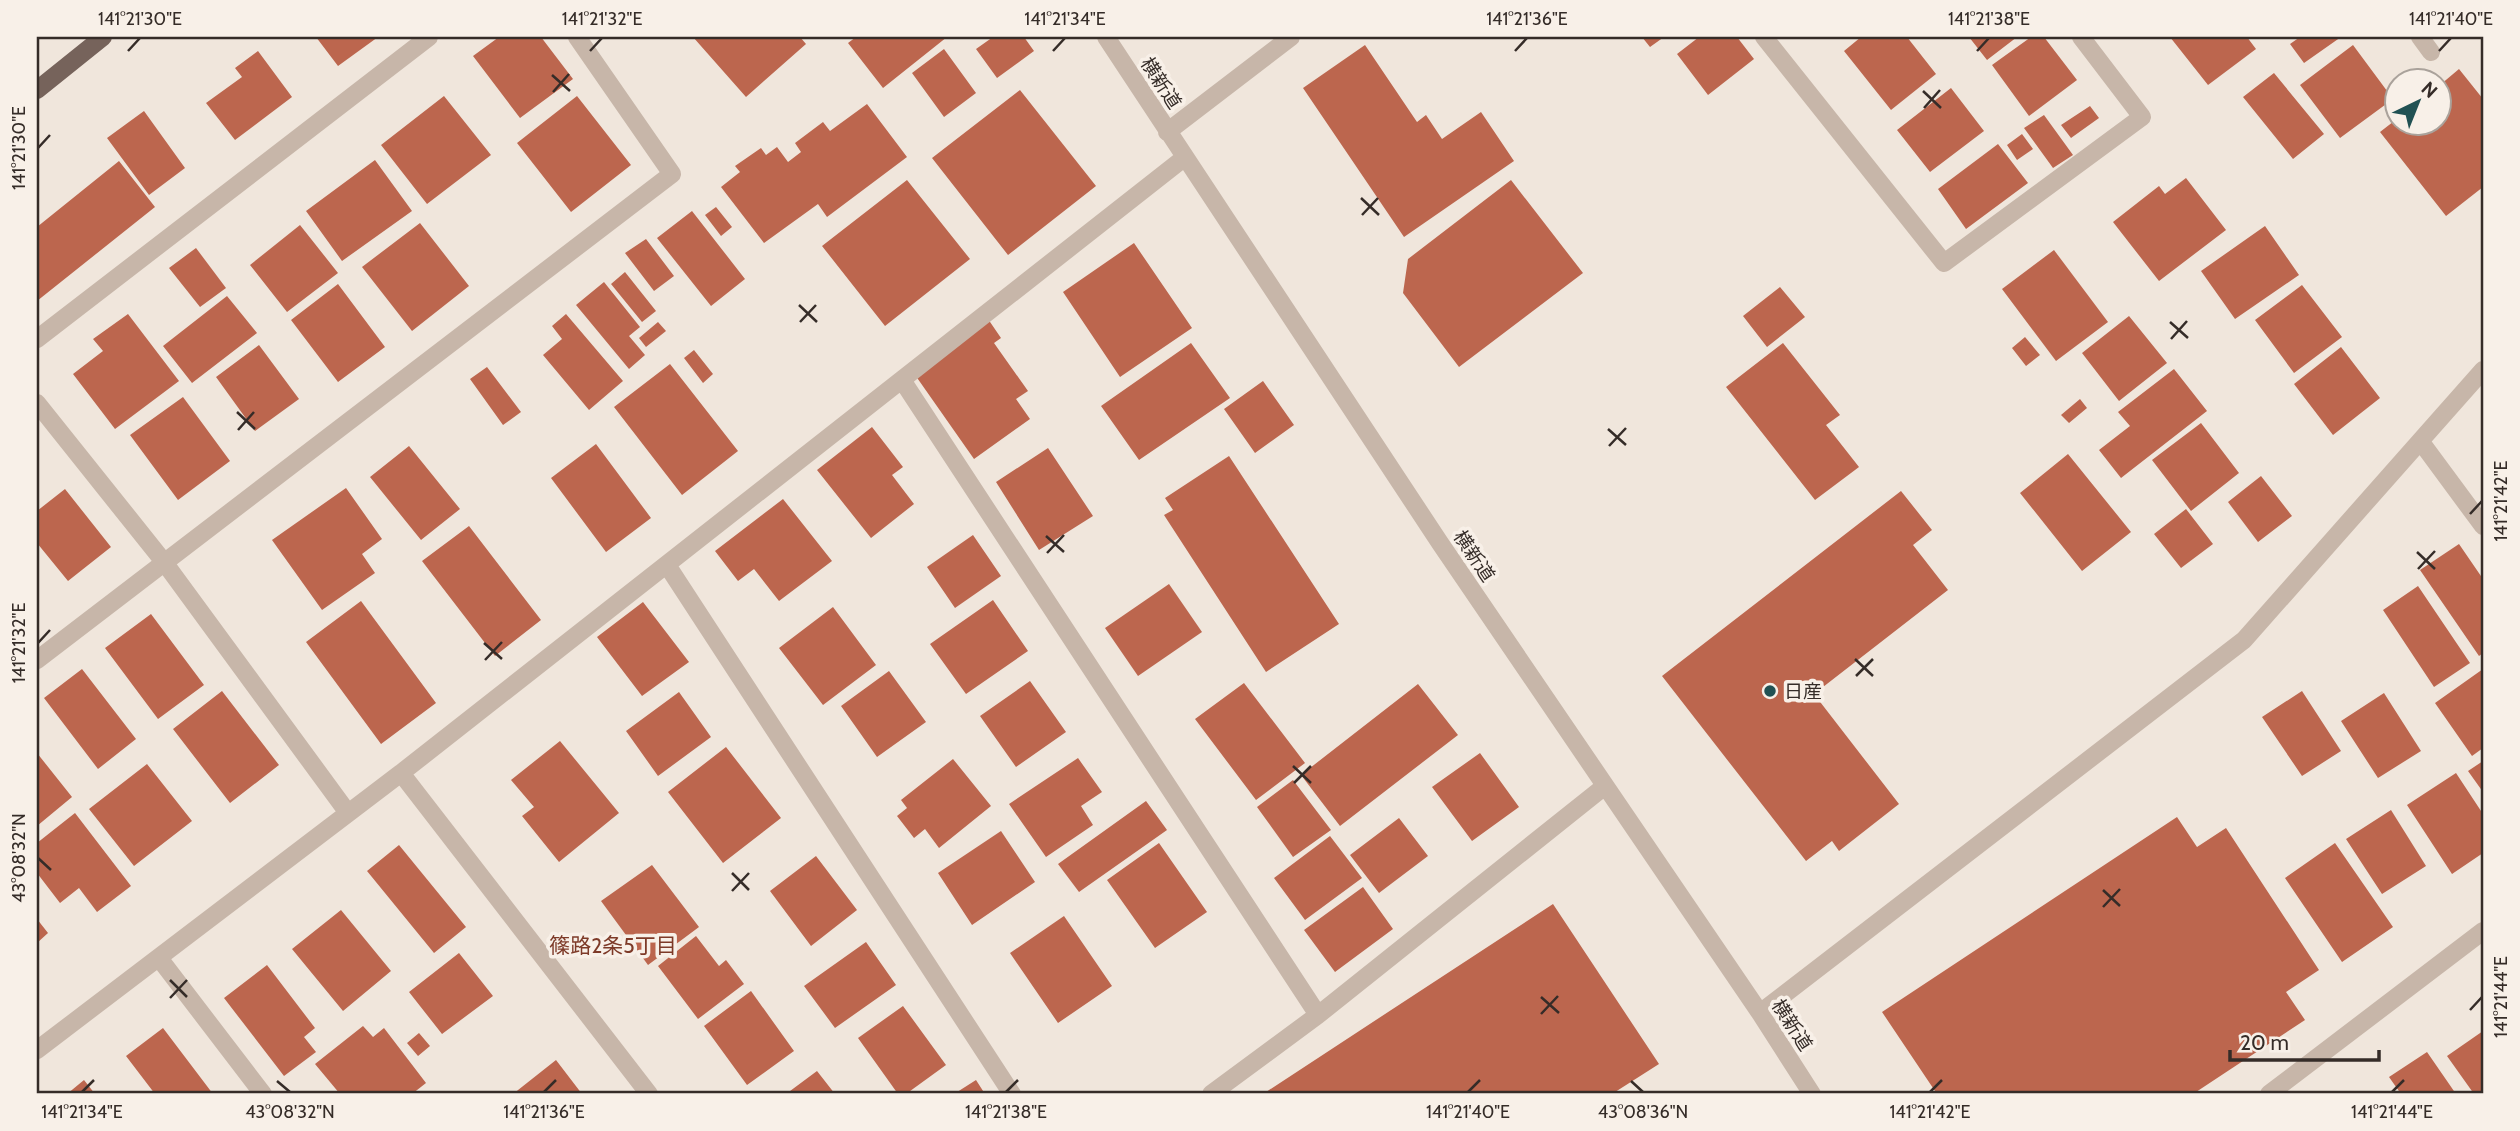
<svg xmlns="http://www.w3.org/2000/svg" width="2520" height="1131" font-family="Cabin,'Noto Sans JP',sans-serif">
	<rect width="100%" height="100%" fill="#f0e6dc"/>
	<path fill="#bc664e" d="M316 37H378L338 66Z
		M499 37H541L573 79 520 118 473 56Z
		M693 37H800L806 44 746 97Z
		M856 37H947L883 88 848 43Z
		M993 37H1024L1034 51 997 78 976 49Z
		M1642 37H1664L1650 47Z
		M1699 37H1737L1754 59 1708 95 1677 54Z
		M1861 37H1907L1936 74 1891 110 1844 51Z
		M1969 37H2017L1987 60Z
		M2031 37H2044L2077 80 2029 116 1992 65Z
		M2170 37H2247L2256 49 2208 85Z
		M2300 37H2341L2304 63 2290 44Z
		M1365 45 1417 122 1426 115 1442 139 1481 112 1514 161 1404 237 1303 88Z
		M2353 45 2393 99 2340 138 2300 85Z
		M944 49 976 93 944 117 912 73Z
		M258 51 292 97 235 140 206 103 242 77 235 68Z
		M2459 69 2483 99V187L2446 216 2380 132 2398 118V122H2440V85Z
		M2274 73 2324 134 2293 159 2243 97Z
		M1951 88 1984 131 1930 172 1897 130Z
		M1020 90 1096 186 1008 255 932 158Z
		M444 96 491 155 427 204 381 145Z
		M577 96 631 165 571 212 517 143Z
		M867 104 907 157 827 217 818 204 764 243 721 187 740 172 735 166 761 148 766 155 777 147 788 162 801 152 795 143 823 122 830 131Z
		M2090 106 2099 118 2071 138 2061 125Z
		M144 111 185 168 149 195 107 138Z
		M2044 115 2073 155 2053 168 2024 128Z
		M2022 134 2033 149 2017 160 2007 145Z
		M1998 144 2028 183 1966 229 1938 189Z
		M375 160 412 211 342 261 306 211Z
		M119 161 155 207 37 301V227Z
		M2186 178 2226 230 2159 281 2113 222 2159 186 2165 194Z
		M907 180 970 259 885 326 822 246Z
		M1511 180 1583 273 1459 367 1403 293 1408 259Z
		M716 207 732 227 721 236 705 215Z
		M692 211 745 279 711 306 657 238Z
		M420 223 469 286 412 331 362 267Z
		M300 225 338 273 287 312 250 265Z
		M2265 226 2299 275 2235 319 2201 271Z
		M646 239 674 276 654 291 625 253Z
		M1134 243 1192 328 1120 377 1063 292Z
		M196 248 226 288 200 307 169 268Z
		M2054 250 2108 322 2056 361 2002 289Z
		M625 272 656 311 642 322 611 284Z
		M604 282 640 327 629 336 645 355 629 369 576 305Z
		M338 284 385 347 338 382 291 320Z
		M2302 285 2342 337 2294 373 2255 320Z
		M1780 287 1805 317 1767 347 1743 316Z
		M227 296 257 333 192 383 163 346Z
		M128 314 179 381 115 429 73 374 103 351 93 339Z
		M566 314 623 381 589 410 543 355 562 339 552 326Z
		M2129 316 2167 363 2119 401 2082 353Z
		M988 319 1001 338 994 343 1028 391 1016 399 1030 419 974 459 913 372Z
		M658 322 666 331 646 347 639 338Z
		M2025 337 2040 355 2026 366 2012 348Z
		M1191 343 1230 398 1139 460 1101 406Z
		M1783 343 1840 415 1826 425 1859 467 1815 500 1726 387Z
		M259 345 299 399 255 431 216 377Z
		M2341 347 2380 398 2333 435 2294 384Z
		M694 350 713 374 703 383 684 358Z
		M670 364 738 451 682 495 614 407Z
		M487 367 521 412 503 425 470 379Z
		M2174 369 2207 411 2121 478 2099 450 2130 426 2118 412Z
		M1263 381 1294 425 1255 453 1224 409Z
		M183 397 230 461 178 500 130 435Z
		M2080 399 2087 408 2069 423 2061 415Z
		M2201 423 2239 473 2191 511 2152 460Z
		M872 427 903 467 892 475 914 504 871 538 817 470Z
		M596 444 651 518 606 552 551 478Z
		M409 446 460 509 421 540 370 477Z
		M1048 448 1093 516 1039 550 996 482Z
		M2068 454 2131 532 2082 571 2020 493Z
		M1229 456 1339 624 1266 672 1164 515 1173 510 1165 498Z
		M2261 476 2292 516 2258 542 2228 502Z
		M346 488 382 539 362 554 375 573 322 610 272 540Z
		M65 489 111 547 68 581 37 543V511Z
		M1901 491 1932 530 1913 545 1948 590 1814 694 1899 804 1839 851 1832 841 1806 861 1662 676Z
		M783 499 832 561 779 601 754 569 738 581 715 551Z
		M2186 509 2213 544 2181 568 2154 534Z
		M469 526 541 620 495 656 422 561Z
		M973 535 1001 576 955 608 927 567Z
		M2459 544 2483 579V653L2479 656 2420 570Z
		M1169 584 1202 632 1138 676 1105 628Z
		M2418 586 2470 663 2434 687 2383 610Z
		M993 600 1028 651 966 694 930 644Z
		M361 601 436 703 381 744 306 642Z
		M643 602 689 662 642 696 597 637Z
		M833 607 876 665 823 705 779 648Z
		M151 614 204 685 158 719 105 648Z
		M82 669 136 739 98 769 44 698Z
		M2483 669V748L2472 756 2435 703Z
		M889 671 926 722 877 757 841 706Z
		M1030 681 1066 732 1016 767 980 716Z
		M1244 683 1305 763 1256 800 1195 719Z
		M1418 684 1458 735 1340 826 1301 775Z
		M222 691 279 765 230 803 173 729Z
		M2302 691 2341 751 2302 776 2262 717Z
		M679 692 711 737 658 776 626 731Z
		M2384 693 2421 751 2378 778 2341 721Z
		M560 741 619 813 559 862 522 816 534 807 511 780Z
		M726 747 781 818 723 863 668 792Z
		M37 753 72 797 37 826Z
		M1480 753 1519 807 1472 841 1432 787Z
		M1078 758 1102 792 1081 806 1093 825 1046 857 1009 804Z
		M953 759 991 806 939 848 925 829 914 838 897 816 907 808 901 800Z
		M2483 761V792L2468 771Z
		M147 764 192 821 134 866 89 809Z
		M2456 773 2483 814V853L2452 874 2407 805Z
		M1293 780 1331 830 1293 857 1257 807Z
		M1146 801 1167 830 1079 892 1058 864Z
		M2391 810 2426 866 2382 894 2346 839Z
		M75 813 131 886 97 912 79 888 60 903 37 873V843Z
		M2177 817 2197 847 2226 828 2319 970 2286 992 2305 1020 2193 1094H1937L1882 1012Z
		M1399 818 1428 856 1379 893 1350 855Z
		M1001 831 1035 882 972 925 938 873Z
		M1330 836 1362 878 1305 920 1274 878Z
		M1159 843 1207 912 1155 948 1107 880Z
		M2335 843 2393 927 2342 962 2285 878Z
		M399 845 466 927 434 953 367 871Z
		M816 856 857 910 811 946 770 891Z
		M652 865 699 927 648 965 601 901Z
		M1363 887 1393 929 1335 972 1304 930Z
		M1553 904 1659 1064 1612 1094H1267L1266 1092Z
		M341 910 391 971 343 1011 292 949Z
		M1064 916 1112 986 1058 1023 1010 953Z
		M37 919 48 933 37 943Z
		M696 936 719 966 726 960 744 984 698 1019 658 966Z
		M866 942 896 985 835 1028 804 986Z
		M459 953 493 996 442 1034 409 992Z
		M267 965 315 1028 304 1037 316 1052 284 1076 224 998Z
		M751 991 794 1051 747 1085 704 1026Z
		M903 1006 946 1065 906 1094H898L858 1038Z
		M363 1026 373 1037 384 1028 426 1083 412 1094H340L315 1064Z
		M163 1028 213 1094H155L126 1056Z
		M2483 1031V1094H2474L2447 1056Z
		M419 1033 430 1046 418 1056 407 1043Z
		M2427 1052 2456 1094H2401L2389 1077Z
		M556 1060 582 1094H513Z
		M817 1071 835 1094H786Z
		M84 1080 95 1094H67Z
		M976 1080 985 1094H954Z"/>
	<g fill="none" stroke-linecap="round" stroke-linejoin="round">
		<path stroke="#c7b6a9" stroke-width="18" d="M1106 37 1440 543 1760 1013 1812 1094
			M1764 37 1944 263 2142 117 2081 37
			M2420 37 2431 52
			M1167 132 1291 37
			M37 339 429 37
			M902 380 1318 1015 1211 1094
			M37 403 164 562 348 813
			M2421 442 2483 526
			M667 565 1012 1094
			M37 660 672 174 577 37
			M401 773 1184 158
			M159 958 263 1094
			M1760 1013 2244 640 2483 370
			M1318 1015 1605 786
			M37 1050 401 773 649 1094
			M2269 1094 2483 931"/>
		<path stroke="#76635b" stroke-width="18" d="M37 90 103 37"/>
	</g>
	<path fill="none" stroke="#352c28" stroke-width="2.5" d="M128 51 140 38M590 51 602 38M1053 51 1065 38M1515 51 1527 38M1977 51 1989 38M2439 51 2451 38M552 75 570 91M1923 91 1941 108M553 92 569 74M1924 108 1940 90M38 148 50 135M1361 198 1379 215M1362 215 1378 198M799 305 817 322M800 322 816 305M2170 322 2188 338M2171 339 2187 321M237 412 255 429M1608 429 1626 445M238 430 254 412M1609 446 1626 428M2470 514 2482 501M1046 536 1064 552M2417 552 2435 569M1047 553 1064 535M2418 569 2435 551M38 643 50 630M484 643 502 659M1855 659 1873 676M485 660 502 642M1856 676 1873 659M1293 766 1311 783M1294 783 1311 766M38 858 51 870M732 873 749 890M2103 890 2120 906M732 891 749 873M2103 907 2120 889M170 980 187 997M1541 997 1559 1013M170 998 187 980M2470 1010 2482 997M1541 1014 1558 996M277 1081 290 1092M1631 1081 1643 1092M82 1092 94 1080M544 1092 556 1080M1006 1092 1018 1080M1468 1092 1480 1080M1930 1092 1942 1080M2392 1092 2404 1080"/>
	<circle fill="#215153" stroke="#f8f0e8" stroke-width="2.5" cx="1770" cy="691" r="7"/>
	<g text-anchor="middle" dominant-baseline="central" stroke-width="7" stroke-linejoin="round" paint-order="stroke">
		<g font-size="19" fill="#352c28" stroke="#f8f0e8">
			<text transform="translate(1161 83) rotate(57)">横新道</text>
			<text transform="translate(1474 556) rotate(56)">横新道</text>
			<text transform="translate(1792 1025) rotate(57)">横新道</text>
		</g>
		<g font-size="19" fill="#352c28" stroke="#f8f0e8" text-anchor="start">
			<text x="1784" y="691">日産</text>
		</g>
		<g font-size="21" fill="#7d3a28" stroke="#f8f0e8">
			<text x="613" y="945">篠路2条5丁目</text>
		</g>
	</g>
	<rect width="2520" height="1131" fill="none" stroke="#f8f0e8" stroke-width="77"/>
	<g transform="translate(2418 102) rotate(43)"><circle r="33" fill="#f8f0e8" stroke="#aaa29b" stroke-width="2"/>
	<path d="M0-5L12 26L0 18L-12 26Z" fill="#215153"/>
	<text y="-10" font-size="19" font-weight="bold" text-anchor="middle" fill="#352c28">N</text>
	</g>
	<path d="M2230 1050v10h149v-10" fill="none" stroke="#352c28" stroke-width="3.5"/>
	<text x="2240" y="1050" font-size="21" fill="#352c28" stroke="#f8f0e8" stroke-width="5" paint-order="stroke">20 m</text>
	<rect x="38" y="38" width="2444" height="1054" fill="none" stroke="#352c28" stroke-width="2.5"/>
	<g font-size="18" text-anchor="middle" fill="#352c28">
		<text x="140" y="25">141°21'30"E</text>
		<text x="602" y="25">141°21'32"E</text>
		<text x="1065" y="25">141°21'34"E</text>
		<text x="1527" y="25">141°21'36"E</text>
		<text x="1989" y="25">141°21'38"E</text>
		<text x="2451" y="25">141°21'40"E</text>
		<text transform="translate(19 148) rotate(-90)" y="6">141°21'30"E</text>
		<text transform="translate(2501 501) rotate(-90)" y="6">141°21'42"E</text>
		<text transform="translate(19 643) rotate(-90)" y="6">141°21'32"E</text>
		<text transform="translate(19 858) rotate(-90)" y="6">43°08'32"N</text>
		<text transform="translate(2501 997) rotate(-90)" y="6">141°21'44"E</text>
		<text x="82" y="1118">141°21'34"E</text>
		<text x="290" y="1118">43°08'32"N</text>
		<text x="544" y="1118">141°21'36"E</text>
		<text x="1006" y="1118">141°21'38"E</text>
		<text x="1468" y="1118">141°21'40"E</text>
		<text x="1643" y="1118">43°08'36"N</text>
		<text x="1930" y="1118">141°21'42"E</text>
		<text x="2392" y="1118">141°21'44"E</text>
	</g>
</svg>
